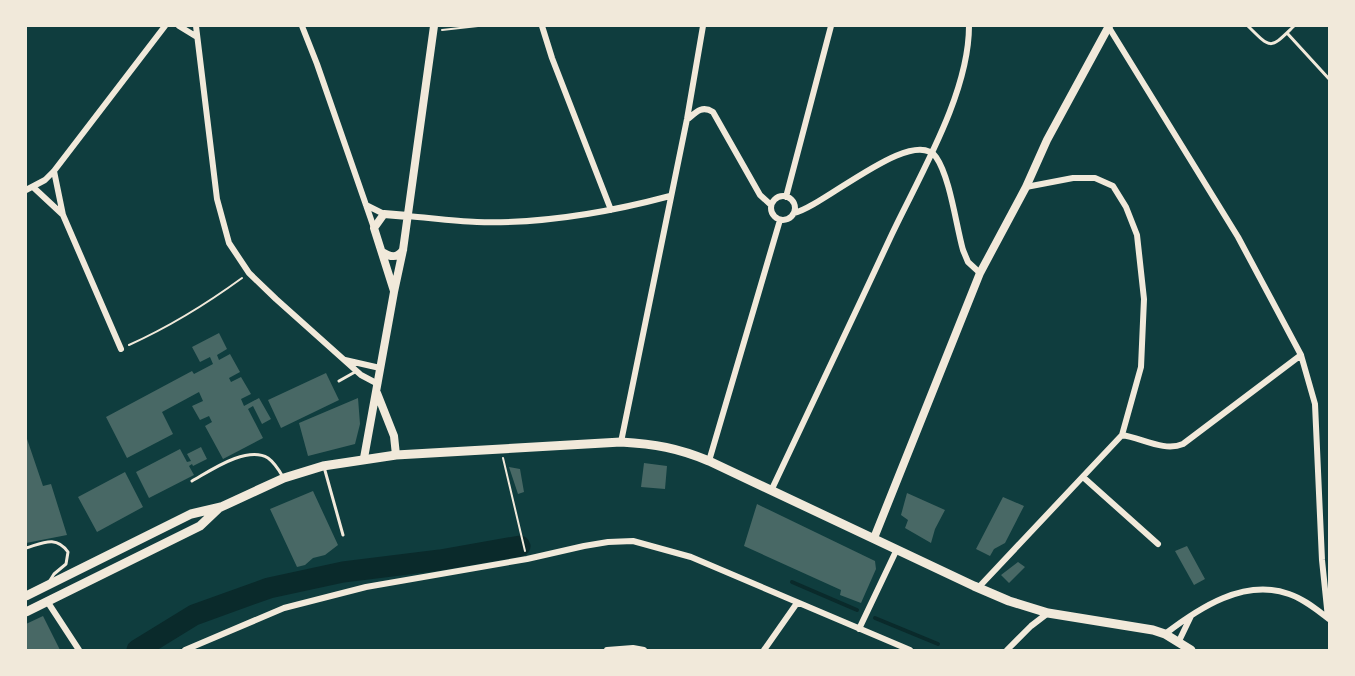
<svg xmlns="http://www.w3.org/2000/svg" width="1355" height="676" font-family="'Alegreya Sans',sans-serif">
	<rect width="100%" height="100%" fill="#0f3d3e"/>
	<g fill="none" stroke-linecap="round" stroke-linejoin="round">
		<path stroke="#0a2a2b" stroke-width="4" d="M792 582 857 610
			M875 618 938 644"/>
		<path stroke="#0a2a2b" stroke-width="21" d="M137 650 194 615 269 588 343 572 440 560 520 546"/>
	</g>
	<path fill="#486865" d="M219 333 227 349 217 355 219 360 230 354 240 372 229 378 231 382 241 377 251 394 241 399 244 406 259 398 271 419 262 424 253 406 248 409 263 438 223 459 205 426 212 422 209 416 200 420 192 406 203 401 199 392 162 412 173 434 127 458 106 417 192 371 194 374 213 364 210 357 200 362 192 347Z
		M326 373 339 400 281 428 268 400Z
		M358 398 360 424 355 444 308 456 299 423Z
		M26 436 43 486 51 484 67 535 26 543Z
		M201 447 207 459 193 466 192 464 189 466 194 475 149 498 136 472 180 449 187 462 191 461 187 454Z
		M644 463 667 466 665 489 641 487Z
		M509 467 520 469 524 492 518 494Z
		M125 472 143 507 97 532 78 497Z
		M313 491 338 545 325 555 313 558 305 565 297 567 270 509Z
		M907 493 945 510 935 529 931 543 905 528 908 520 901 515Z
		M1003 497 1024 506 1005 543 994 549 990 556 976 549Z
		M757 504 875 561 876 569 861 603 840 595 841 590 744 546Z
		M1187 546 1205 579 1194 585 1175 551Z
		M1018 562 1025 567 1009 583 1001 575Z
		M43 616 60 650H26V624Z"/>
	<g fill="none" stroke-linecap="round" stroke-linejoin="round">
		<path stroke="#f1e9da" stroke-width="2" d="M442 30 478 26
			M129 345C171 326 205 305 242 278
			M503 458 525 551"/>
		<path stroke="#f1e9da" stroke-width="3" d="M1248 26C1272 50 1270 49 1294 26
			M1287 33 1330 80
			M339 381 355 372
			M324 467 343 535
			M192 481C210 471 247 445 268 458 275 463 279 470 283 477
			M26 548C43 543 56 535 68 552L66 564 54 574 49 582"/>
		<path stroke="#f1e9da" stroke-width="6" d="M179 26 197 37
			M196 26 217 199 229 243 249 273 276 299 361 375 378 384
			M302 26 317 64 374 228
			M542 26 552 58 611 210
			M1108 26 1238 237 1301 355 1315 404 1322 560 1328 618
			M688 119C696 112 702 105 713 112L760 195 771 205
			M54 171 63 215 121 349
			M33 187 62 214
			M1026 187 1073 178H1095L1113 186 1126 207 1137 235 1144 299 1141 367 1122 435C1142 438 1164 452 1183 444L1301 355
			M26 190 45 180 54 171 165 26
			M771 208a12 12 0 1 1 24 0a12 12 0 1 1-24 0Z
			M786 197 831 26
			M366 205 384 214
			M794 213C823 207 913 125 936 157 950 177 956 225 963 250L968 262 980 273
			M408 216C431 218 454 221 477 222 540 224 610 212 670 196
			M345 360 380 368
			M621 442 687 119 703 26
			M709 461 780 220
			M1083 477 1158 544
			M771 491C811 406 852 320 892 234 921 173 969 93 969 26
			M978 588 1122 435
			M47 601 79 650
			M859 629 897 549
			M1165 634C1199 608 1244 578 1289 594 1304 599 1317 610 1329 619
			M1179 641 1191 616
			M185 650 284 608 366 587 527 559 584 546 608 542 633 541 691 557 910 650
			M607 650 633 648 644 650
			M764 650 797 603
			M1007 650 1031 626 1048 613"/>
		<path stroke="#f1e9da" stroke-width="8" d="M382 252C390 257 397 259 403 250
			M394 291 374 228 384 214 408 216
			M377 393 394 436 396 455
			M364 458 394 292 403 250 434 26
			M874 538 980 273 1026 187 1047 140 1109 26"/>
		<path stroke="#f1e9da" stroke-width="9" d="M26 596 191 514 221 507 284 478 323 466 396 455 621 442C655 444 678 448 709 461L974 586 1009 601 1048 613 1153 630 1165 634 1191 650
			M26 612 200 526 219 508"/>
	</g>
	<rect width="1355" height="676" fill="none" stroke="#f1e9da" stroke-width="54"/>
</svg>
